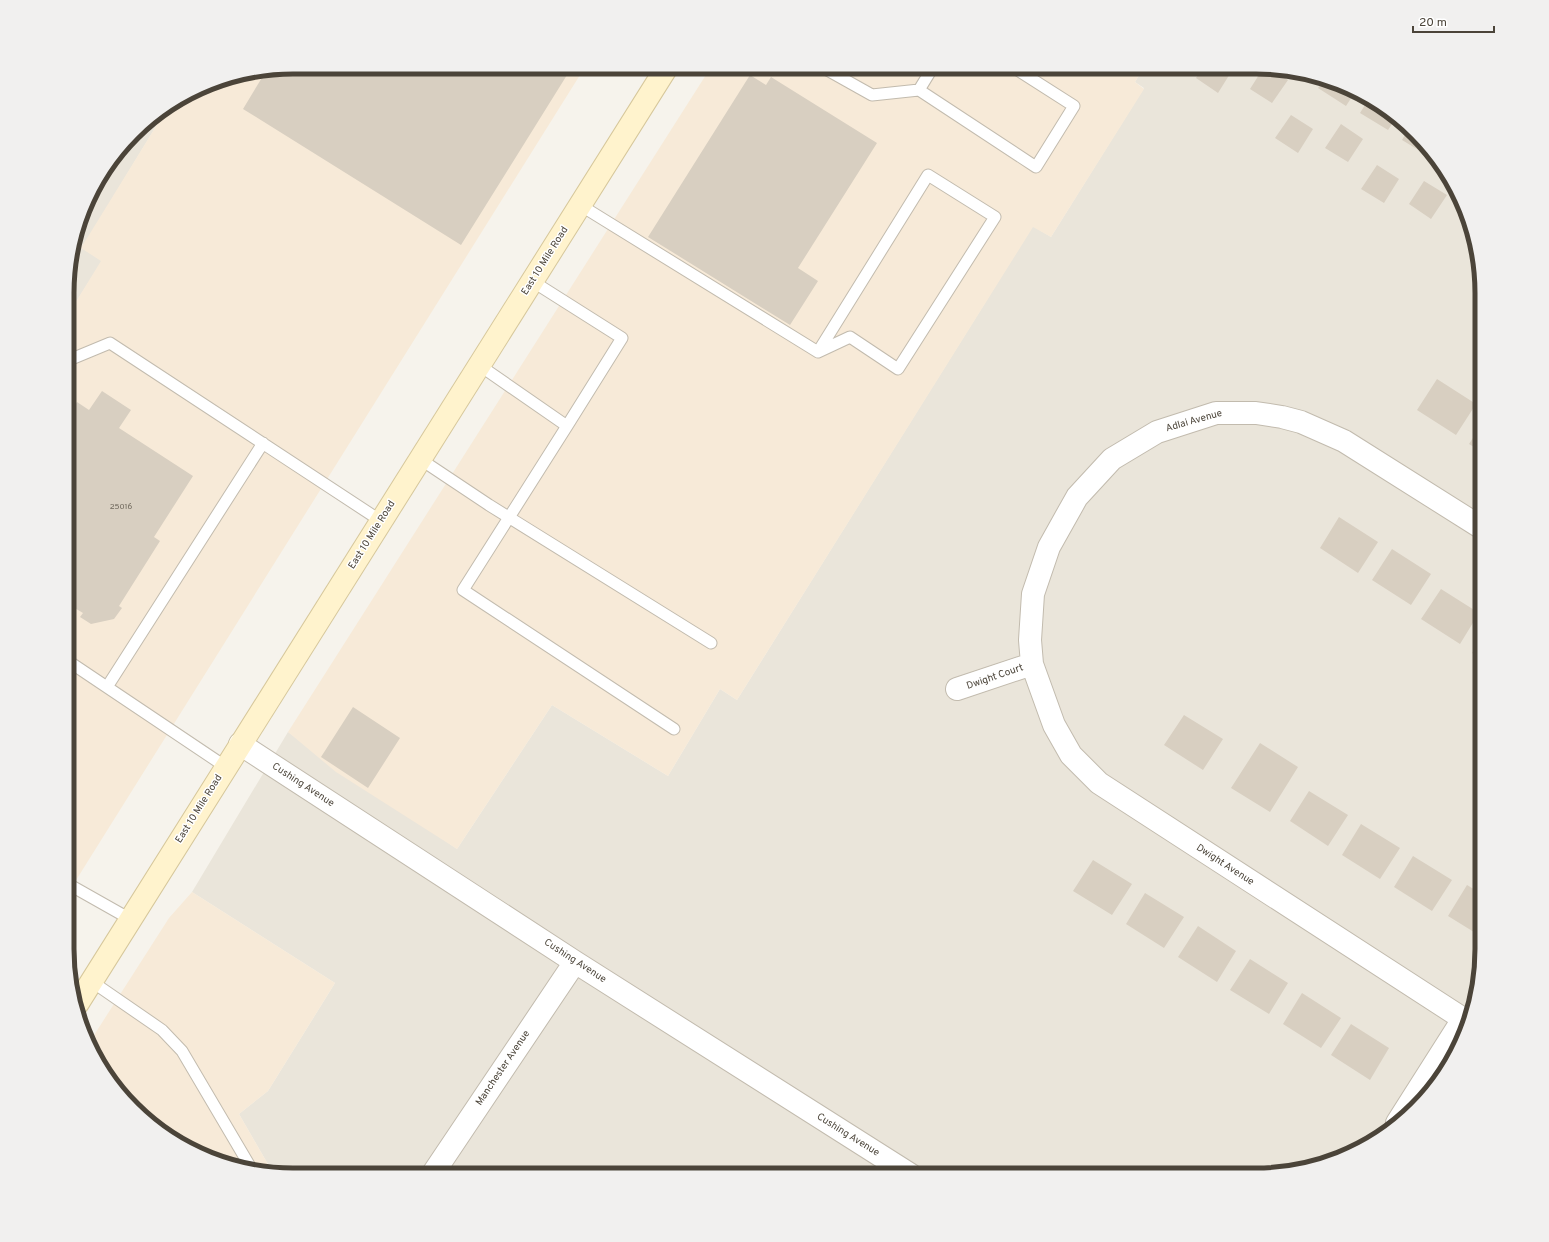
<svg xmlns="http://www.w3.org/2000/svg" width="1549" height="1242" font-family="Overpass,sans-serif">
	<rect width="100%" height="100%" fill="#f6f3ec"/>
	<path fill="#eae5da" d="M1144 67H1271L1343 84 1405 123 1459 193 1474 235 1482 293 1481 964 1465 1036 1426 1098 1382 1137 1343 1158 1256 1175 273 1173 239 1114 268 1091 335 983 192 892 288 732 457 849 552 705 668 776 720 689 737 700 1033 226 1051 237 1144 88 1135 82Z
		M166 110 82 248 102 261 69 313V263L97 180 144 123Z"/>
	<path fill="#f7ead8" d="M293 67H585L68 893 69 313 101 261 81 248 166 110 220 79Z
		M711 67H1144L1135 82 1144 89 1051 237 1033 227 737 700 720 689 668 776 552 705 457 849 336 772 288 732Z
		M192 892 335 983 268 1091 239 1114 273 1173 206 1158 144 1119 90 1049 89 1043 169 918Z"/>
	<path fill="#d8cfc1" d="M293 67H572L461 245 243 109 266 71Z
		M1203 67H1230L1233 69 1218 93 1196 78Z
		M1264 67H1269L1288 80 1272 103 1250 89Z
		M750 75 766 85 771 77 877 143 798 268 818 281 790 325 648 237Z
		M1324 80 1343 84 1355 92 1346 106 1318 88Z
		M1368 100 1396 118 1388 130 1360 113Z
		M1291 115 1313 129 1298 153 1275 138Z
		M1341 124 1363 139 1348 162 1325 148Z
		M1409 128 1430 156V157L1402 140Z
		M1377 165 1399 179 1384 203 1361 189Z
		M1424 181 1447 195 1431 219 1409 204Z
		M1437 379 1476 404 1456 435 1417 410Z
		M102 391 131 410 119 428 193 476 154 537 160 541 119 606 122 608 114 619 91 624 80 617 83 613 68 604 69 415 77 402 89 410Z
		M1482 424V452L1469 444Z
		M1339 517 1378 542 1358 573 1320 548Z
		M1392 549 1431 574 1411 605 1372 580Z
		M1441 589 1479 613 1460 644 1421 619Z
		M1482 637V659L1472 653Z
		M353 707 400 738 368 788 321 757Z
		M1184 715 1223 739 1203 770 1164 745Z
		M1260 743 1298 767 1270 812 1231 788Z
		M1309 791 1348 815 1328 846 1290 821Z
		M1361 824 1400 848 1380 879 1342 855Z
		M1413 856 1452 880 1432 911 1394 887Z
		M1093 860 1132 884 1112 915 1073 891Z
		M1467 885 1482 894V937L1448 916Z
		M1145 893 1184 917 1164 948 1126 924Z
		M1198 926 1236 951 1217 982 1178 957Z
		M1250 959 1288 983 1269 1014 1230 990Z
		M1302 993 1341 1018 1321 1048 1283 1024Z
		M1351 1024 1389 1048 1370 1080 1331 1055Z"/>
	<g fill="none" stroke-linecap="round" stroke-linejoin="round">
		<defs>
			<path id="lane" d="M822 67 872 95 919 90 1036 167 1074 106 1013 67
				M919 90 933 67
				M580 205 818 352 850 337 898 369 995 217 928 175 818 352
				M69 360 110 343 381 521
				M479 365 567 426 622 338 532 281
				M567 426 463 590 674 729
				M420 459 489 505 711 643
				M68 661 226 767
				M107 687 263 443
				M68 884 130 919
				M91 981 162 1030 182 1051 251 1168"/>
			<path id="street" d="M957 689 1032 664
				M240 744 575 962 911 1175
				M1468 1022 1099 783 1071 755 1054 725 1032 664 1030 640 1033 594 1049 547 1077 497 1112 459 1157 432 1216 413H1256L1282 417 1301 422 1344 441 1482 528
				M1397 1123 1463 1019
				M432 1175 575 962"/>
			<path id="secondary" d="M78 1003 667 67"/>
		</defs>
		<use href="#lane" stroke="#c2bbae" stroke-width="13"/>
		<use href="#street" stroke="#c2bbae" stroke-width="24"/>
		<use href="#secondary" stroke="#d6c79b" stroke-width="24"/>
		<use href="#lane" stroke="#fff" stroke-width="11"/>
		<use href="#street" stroke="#fff" stroke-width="22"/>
		<use href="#secondary" stroke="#fff3cd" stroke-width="22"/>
	</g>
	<g text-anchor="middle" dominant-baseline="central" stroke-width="3" stroke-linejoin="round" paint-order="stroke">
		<g font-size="8" fill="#6e675b">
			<text x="121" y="507">25016</text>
		</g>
		<g font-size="10" fill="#4b4439" stroke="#fff">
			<text transform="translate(545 261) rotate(-58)">East 10 Mile Road</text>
			<text transform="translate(1194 421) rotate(-16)">Adlai Avenue</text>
			<text transform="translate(372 535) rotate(-58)">East 10 Mile Road</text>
			<text transform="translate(995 677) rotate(-19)">Dwight Court</text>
			<text transform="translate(303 785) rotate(33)">Cushing Avenue</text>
			<text transform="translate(199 809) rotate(-58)">East 10 Mile Road</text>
			<text transform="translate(1225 865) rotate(33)">Dwight Avenue</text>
			<text transform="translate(575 961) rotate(33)">Cushing Avenue</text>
			<text transform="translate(503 1068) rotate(-56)">Manchester Avenue</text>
			<text transform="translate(848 1135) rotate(32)">Cushing Avenue</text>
		</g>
	</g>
	<path d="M0 0H1549V1242H0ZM293 74H1256A219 219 0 0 1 1475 293V949A219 219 0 0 1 1256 1168H293A219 219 0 0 1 74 949V293A219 219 0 0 1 293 74Z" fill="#f1f0ef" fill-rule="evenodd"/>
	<path fill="none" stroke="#4b4439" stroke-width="5" d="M293 74H1256A219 219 0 0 1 1475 293V949A219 219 0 0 1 1256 1168H293A219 219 0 0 1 74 949V293A219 219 0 0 1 293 74Z"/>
	<path d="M1413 26v6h81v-6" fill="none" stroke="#4b4439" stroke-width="2"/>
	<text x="1419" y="26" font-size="12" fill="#4b4439" stroke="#ffffff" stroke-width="3" paint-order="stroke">20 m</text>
</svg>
